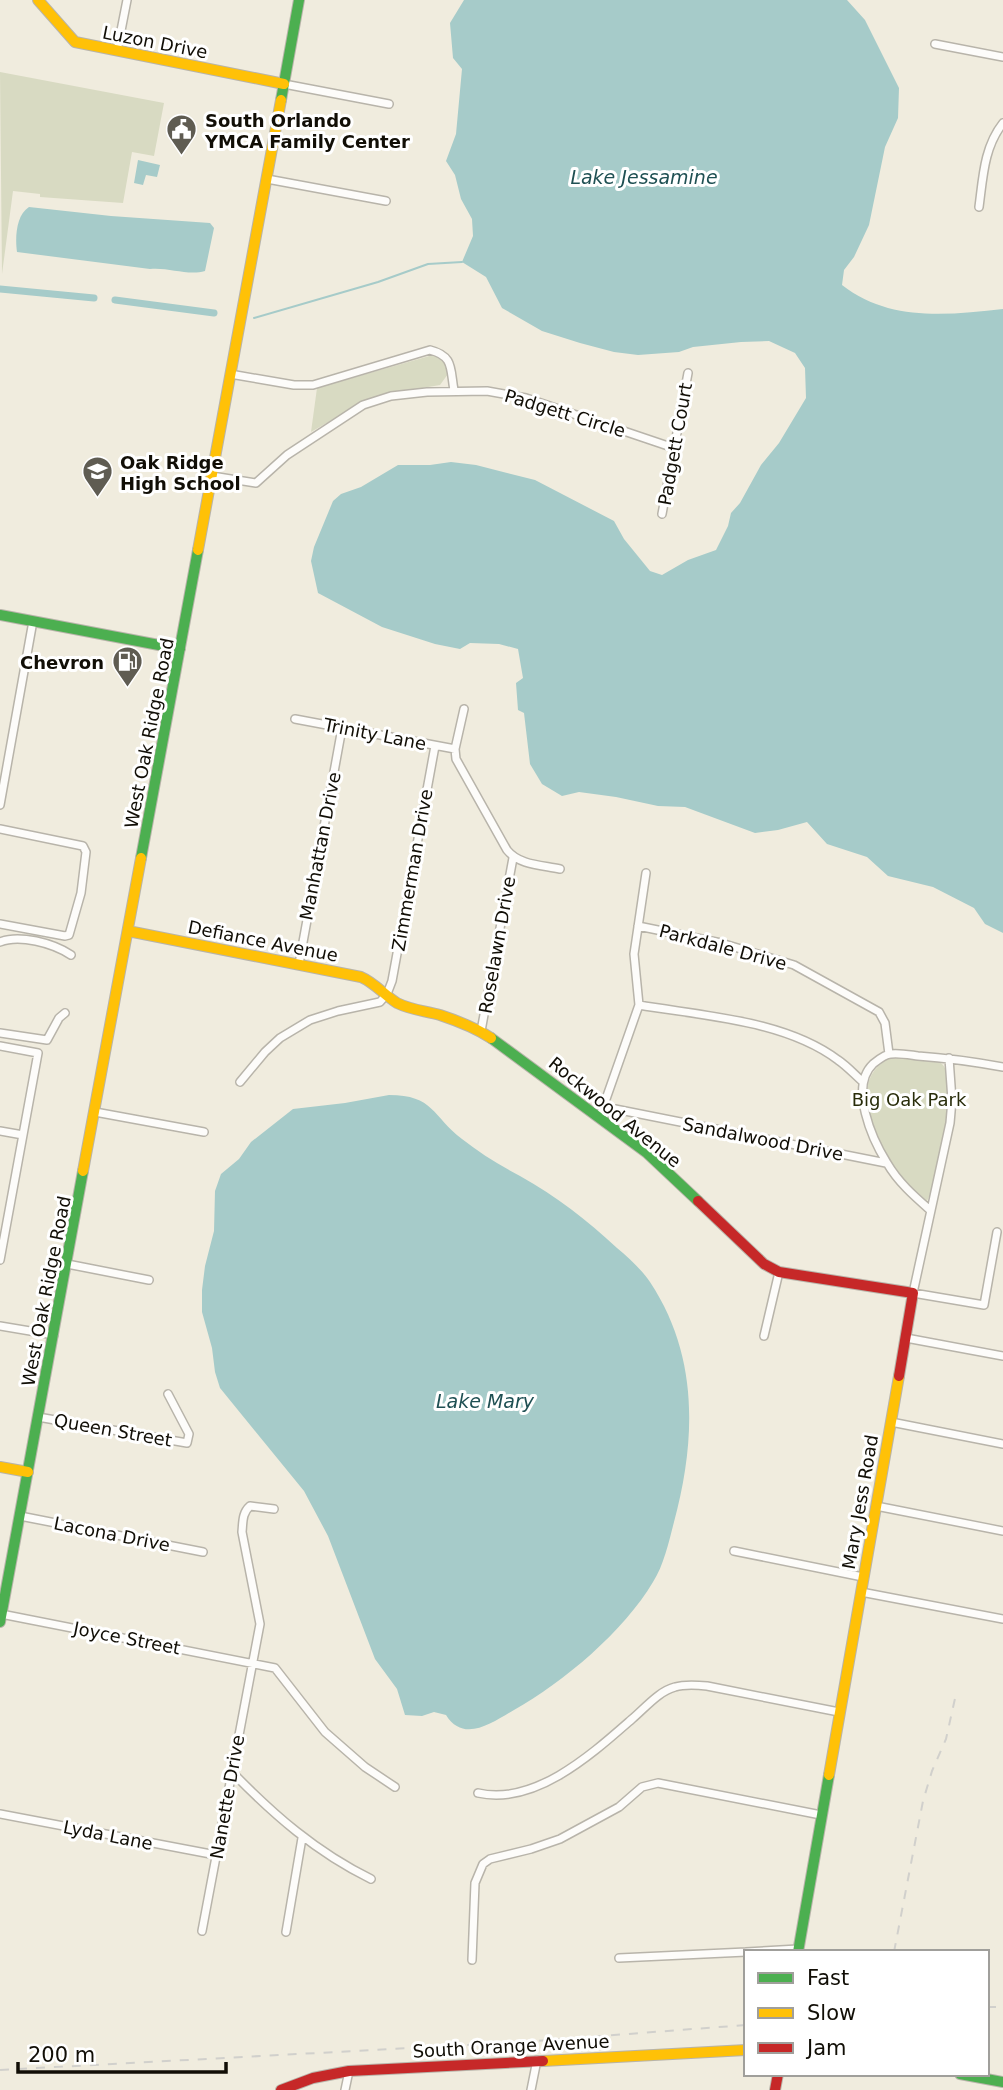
<svg xmlns="http://www.w3.org/2000/svg" width="1003" height="2090" font-family="'DejaVu Sans',sans-serif">
	<rect width="100%" height="100%" fill="#f0ecde"/>
	<path fill="#d8dac2" d="M0 72 164 103 154 156 132 152 123 203 40 197V194L13 191 2 274Z
		M433 355C444 359 446 364 448 374L440 385 387 394 361 403 311 432 317 388Z
		M888 1059C900 1058 933 1056 942 1064 960 1080 938 1182 927 1201L923 1200C916 1192 907 1185 901 1177 878 1147 844 1083 888 1059Z"/>
	<path fill="#a6cbc9" d="M464 0H847L865 20 899 88 898 118 885 147 869 225 854 257 844 270 842 285C889 322 948 315 1003 309V933L985 924 974 908 933 887 888 876 867 857 827 844 807 822 778 830 755 833 685 807 658 806 616 797 579 792 562 796 542 784 530 764 524 713 518 710 516 683 523 678 518 649 499 644 470 643 460 649 435 644 382 627 318 593 311 561 314 547 333 501 341 494 361 487 398 465H430L451 462 476 465 535 480 614 521 624 539 650 571 662 575 688 560 716 550 728 526 731 513 740 503 761 465 779 443 806 398 805 368 795 353 769 341 741 342 693 347 679 352 638 355 614 352 580 343 542 331 502 308 486 277 462 262 473 236 472 219 461 199 455 175 446 161 456 134 462 69 453 58 450 23Z
		M138 160 160 165 157 177 146 175 143 185 134 183Z
		M29 207 111 216 210 223 214 228 205 271C188 276 168 267 150 269L17 252C15 238 16 215 29 207Z
		M389 1095C434 1095 432 1116 462 1139 480 1153 499 1165 520 1176 556 1196 587 1220 617 1248 629 1258 642 1270 650 1282 699 1356 696 1440 674 1522 669 1541 664 1565 653 1582 624 1631 564 1682 514 1710 493 1722 464 1744 446 1715L434 1712 422 1716 405 1715 397 1689 375 1659 328 1536 304 1491 220 1388 215 1372 212 1348 202 1312V1290L205 1266 214 1231 215 1191 221 1174 239 1159 251 1142 293 1109 345 1103Z"/>
	<g fill="none" stroke-linecap="round" stroke-linejoin="round">
		<path stroke="#a6cbc9" stroke-width="2" d="M254 318 378 282 428 264 462 262"/>
		<path stroke="#a6cbc9" stroke-width="7" d="M0 289 94 298
			M115 300 214 313"/>
		<defs>
			<path id="street" d="M935 44 1003 57
				M117 51 127 0
				M284 84 389 104
				M267 179 386 201
				M979 207C983 177 984 147 1003 123
				M230 374 294 385H313L430 350C454 356 450 369 454 390
				M212 476 256 483 287 455 363 405 391 396 427 392 487 391 526 398 674 448
				M662 514 688 373
				M464 709 455 749 456 759 507 850C519 865 541 865 560 869
				M295 719 455 749
				M0 805 33 621
				M0 829 83 846 86 852 81 893 69 935 65 936 0 924
				M638 926 721 943 794 965 879 1012 885 1023 889 1054
				M0 942C19 934 53 943 71 955
				M299 964 342 728
				M639 1005C703 1016 785 1020 838 1060 847 1066 855 1075 863 1082
				M481 1031 513 858
				M0 1033 47 1040 59 1018 65 1013
				M0 1046 38 1053 0 1260
				M949 1058 952 1100 950 1123 913 1293 984 1305 997 1232
				M240 1082 265 1052 280 1038 310 1020 338 1011 380 1002 387 994 392 981 435 746
				M95 1112 204 1132
				M600 1116 615 1109 886 1163
				M600 1116 639 1005 634 954 646 873
				M0 1131 23 1135
				M930 1210C914 1196 898 1182 887 1163 872 1139 849 1087 873 1064 878 1060 885 1054 891 1054 900 1053 910 1055 918 1056 947 1058 975 1062 1003 1067
				M67 1264 149 1280
				M0 1326 54 1335
				M764 1336 779 1272
				M906 1338 1003 1356
				M38 1417 187 1443 189 1434 168 1394
				M891 1422 1003 1444
				M876 1506 1003 1531
				M20 1516 203 1552
				M734 1551 863 1577
				M861 1592 1003 1619
				M1 1614 275 1668 325 1732 365 1767 395 1787
				M232 1772C274 1815 316 1852 371 1879
				M478 1793C535 1806 592 1754 632 1719 645 1708 659 1691 675 1687 685 1684 697 1685 707 1686L839 1712
				M0 1814 216 1855
				M202 1931 260 1624 242 1532C243 1522 242 1513 250 1506L274 1509
				M286 1932 302 1838
				M746 1952 798 1949
				M619 1958 746 1952
				M472 1960 475 1883 483 1864 490 1859 531 1849 560 1839 619 1807 642 1787 658 1783 821 1815
				M345 2090 349 2071
				M531 2090 537 2060"/>
			<path id="fast" d="M281 100 299 0
				M0 615 180 649
				M141 858 198 550
				M491 1038 647 1153 698 1201
				M0 1622 83 1171
				M798 1952 829 1775
				M960 2074 1003 2082"/>
			<path id="slow" d="M38 0 75 42 284 84
				M198 550 281 100
				M128 931 361 977C375 983 384 995 397 1003 411 1010 426 1011 440 1015 458 1021 476 1028 491 1038
				M83 1171 141 858
				M0 1467 28 1472
				M829 1775 899 1376
				M543 2061 746 2050"/>
			<path id="jam" d="M698 1201 764 1264 779 1272 913 1293 899 1376
				M281 2090 313 2078 349 2071 543 2061
				M775 2090 778 2074"/>
		</defs>
		<use href="#street" stroke="#b8b4aa" stroke-width="10"/>
		<use href="#fast" stroke="#b8b4aa" stroke-width="12"/>
		<use href="#slow" stroke="#b8b4aa" stroke-width="12"/>
		<use href="#jam" stroke="#b8b4aa" stroke-width="12"/>
		<use href="#street" stroke="#fdfcfa" stroke-width="7"/>
		<use href="#fast" stroke="#4caf50" stroke-width="10"/>
		<use href="#slow" stroke="#ffc107" stroke-width="10"/>
		<use href="#jam" stroke="#c62828" stroke-width="10"/>
		<path stroke="#d1d0cc" stroke-width="2" stroke-dasharray="9 9" stroke-linecap="butt" d="M894 1952 923 1801 932 1771 946 1739 956 1694
			M987 2007H1003
			M0 2070 522 2042 746 2025"/>
	</g>
	<defs>
		<symbol id="civic-pin" viewBox="-11 -11 22 30"><path d="M0 17L-7.5 6A9.5 9.5 0 1 1 7.5 6Z" fill="#5f5c52" stroke="#fff"/><path d="M-.6-6.5H3V-4.5H.6V-3L4-1V1h2V6H-6V1h2V-1L-.6-3ZM-1.2 2.5V6h2.4V2.5Z" fill="#fff"/></symbol>
		<symbol id="school-pin" viewBox="-11 -11 22 30"><path d="M0 17L-7.5 6A9.5 9.5 0 1 1 7.5 6Z" fill="#5f5c52" stroke="#fff"/><path d="M0-5L7-2L0 1L-7-2ZM-4 1L0 2.5L4 1V4Q0 6-4 4Z" fill="#fff"/></symbol>
		<symbol id="fuel-pin" viewBox="-11 -11 22 30"><path d="M0 17L-7.5 6A9.5 9.5 0 1 1 7.5 6Z" fill="#5f5c52" stroke="#fff"/><path d="M-5.5-6h7V0h2V4h1.3V-2.5L3-4.5l.8-.8L6-3V5H2.5V1h-1V6h-7ZM-4.2-4.7v3.2H.2V-4.7Z" fill="#fff"/></symbol>
	</defs>
	<g fill-rule="evenodd">
		<use href="#civic-pin" x="164" y="112" width="35" height="47"/>
		<use href="#school-pin" x="80" y="454" width="35" height="47"/>
		<use href="#fuel-pin" x="110" y="644" width="35" height="47"/>
	</g>
	<g text-anchor="middle" dominant-baseline="central" stroke-width="6" stroke-linejoin="round" paint-order="stroke">
		<g font-size="18" fill="#110e06" stroke="#fff">
			<text transform="translate(155 42) rotate(11)">Luzon Drive</text>
			<text transform="translate(565 413) rotate(17)">Padgett Circle</text>
			<text transform="translate(675 444) rotate(-80)">Padgett Court</text>
			<text transform="translate(149 733) rotate(-79)">West Oak Ridge Road</text>
			<text transform="translate(375 734) rotate(11)">Trinity Lane</text>
			<text transform="translate(320 846) rotate(-79)">Manhattan Drive</text>
			<text transform="translate(412 870) rotate(-80)">Zimmerman Drive</text>
			<text transform="translate(263 941) rotate(11)">Defiance Avenue</text>
			<text transform="translate(497 945) rotate(-80)">Roselawn Drive</text>
			<text transform="translate(723 947) rotate(15)">Parkdale Drive</text>
			<text transform="translate(615 1112) rotate(39)">Rockwood Avenue</text>
			<text transform="translate(763 1139) rotate(11)">Sandalwood Drive</text>
			<text transform="translate(46 1291) rotate(-79)">West Oak Ridge Road</text>
			<text transform="translate(113 1430) rotate(10)">Queen Street</text>
			<text transform="translate(860 1502) rotate(-80)">Mary Jess Road</text>
			<text transform="translate(112 1534) rotate(11)">Lacona Drive</text>
			<text transform="translate(127 1638) rotate(11)">Joyce Street</text>
			<text transform="translate(227 1797) rotate(-80)">Nanette Drive</text>
			<text transform="translate(108 1835) rotate(11)">Lyda Lane</text>
			<text transform="translate(511 2046) rotate(-3)">South Orange Avenue</text>
		</g>
		<g font-size="18" font-weight="bold" fill="#110e06" stroke="#fff" text-anchor="start">
			<text x="205" y="120">South Orlando<tspan x="205" dy="21">YMCA Family Center</tspan></text>
			<text x="120" y="462">Oak Ridge<tspan x="120" dy="21">High School</tspan></text>
			<text x="104" y="662" text-anchor="end">Chevron</text>
		</g>
		<g font-size="18" fill="#292d0b" stroke="#fff">
			<text x="909" y="1099">Big Oak Park</text>
		</g>
		<g font-size="19" font-style="italic" fill="#1f5053" stroke="#fff">
			<text x="644" y="177">Lake Jessamine</text>
			<text x="485" y="1401">Lake Mary</text>
		</g>
	</g>
	<rect x="744" y="1950" width="245" height="126" fill="#ffffff" stroke="#a09f9b" stroke-width="2"/>
	<rect x="758" y="1973" width="35" height="10" fill="#4caf50" stroke="#a09f9b" stroke-width="2"/>
	<text x="807" y="1985" font-size="21" fill="#110e06">Fast</text>
	<rect x="758" y="2008" width="35" height="10" fill="#ffc107" stroke="#a09f9b" stroke-width="2"/>
	<text x="807" y="2020" font-size="21" fill="#110e06">Slow</text>
	<rect x="758" y="2043" width="35" height="10" fill="#c62828" stroke="#a09f9b" stroke-width="2"/>
	<text x="807" y="2055" font-size="21" fill="#110e06">Jam</text>
	<path d="M18 2062v10h208v-10" fill="none" stroke="#110e06" stroke-width="3.5"/>
	<text x="28" y="2062" font-size="21" fill="#110e06" stroke="#ffffff" stroke-width="5" paint-order="stroke">200 m</text>
</svg>
